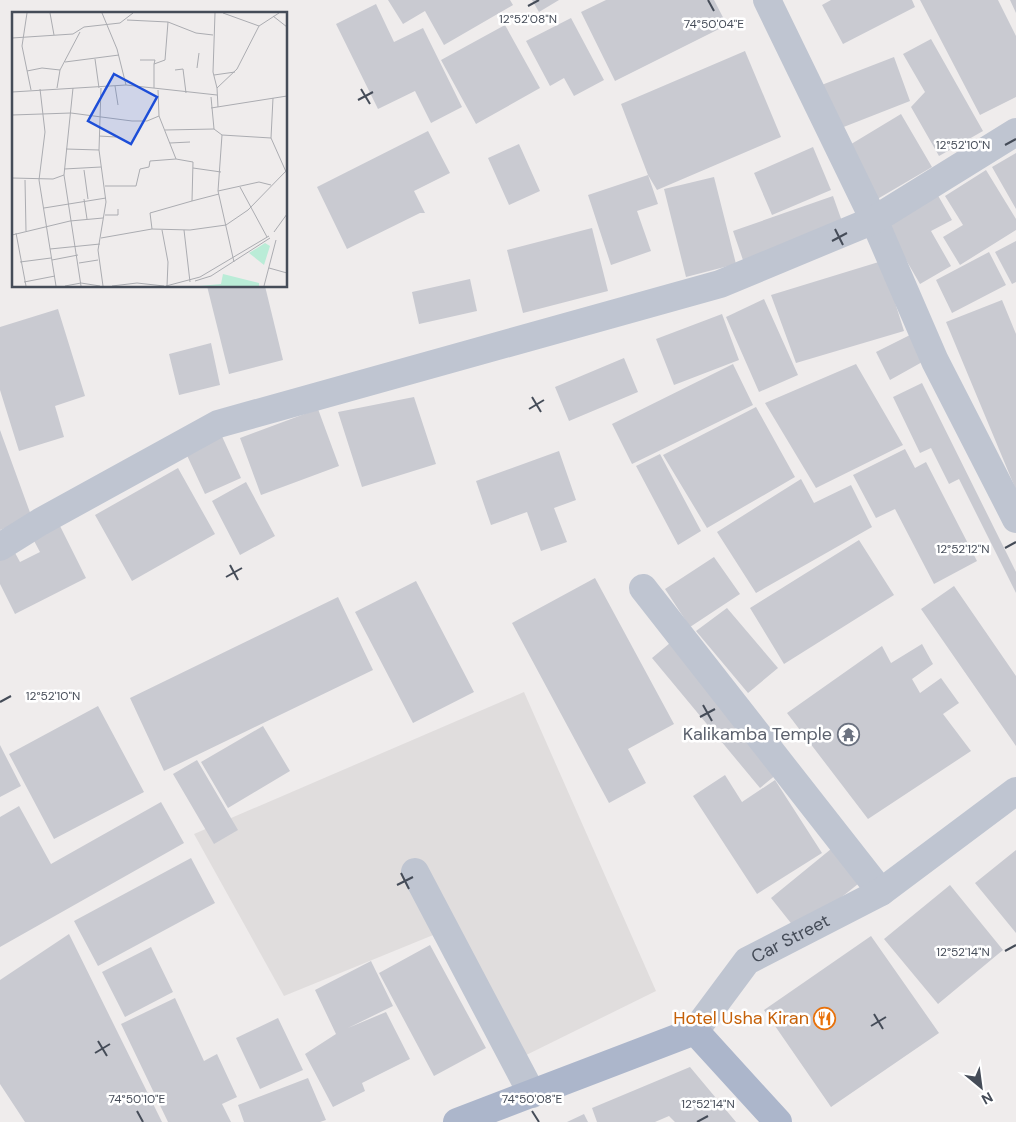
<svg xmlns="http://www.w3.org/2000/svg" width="1016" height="1122" font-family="'DM Sans',sans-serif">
	<rect width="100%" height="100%" fill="#efecec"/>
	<path fill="#e0dddd" d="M524 692 656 991 508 1064 443 931 284 996 194 834Z"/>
	<path fill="#c9cad1" d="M388 0H510L513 5 444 45 425 11 403 24Z
		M532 0H559L539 12Z
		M606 0H714L727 25 615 81 581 12Z
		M831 0H912L915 7 843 44 822 5Z
		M920 0H998L1016 36V97L980 115Z
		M1010 0H1016V13Z
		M376 4 394 42 423 28 462 107 431 123 415 91 378 109 336 24Z
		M571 18 604 80 574 96 564 78 550 86 526 41Z
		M505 25 540 88 476 124 441 60Z
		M931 39 983 131 939 156 911 107 925 92 903 54Z
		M745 51 781 137 657 190 648 175 658 204 637 211 651 251 611 265 588 195 648 175 621 104Z
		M894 57 910 101 836 130 819 86Z
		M901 114 932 167 874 201 843 149Z
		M428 131 450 173 414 191 425 213H420L347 249 317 187Z
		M519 144 540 191 509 205 488 158Z
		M813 147 831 190 772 215 754 173Z
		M1016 153V209L992 167Z
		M986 170 1016 219V230L960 265 943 237 963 225 945 196Z
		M714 177 736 264 686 277 664 189Z
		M936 192 952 220 931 231 951 266 920 284 884 222Z
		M833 196 844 227 744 263 733 231Z
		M592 228 608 291 523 313 507 250Z
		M1016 241V282L1012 284 995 252Z
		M989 252 1006 285 952 313 936 280Z
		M882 261 904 331 796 363 771 295Z
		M470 279 477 311 419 324 412 292Z
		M207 286H265L283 360 229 374Z
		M764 299 798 375 759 392 726 317Z
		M1002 300 1016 334V490L946 322Z
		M58 309 85 396 55 406 64 437 19 451 0 390V327Z
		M722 314 739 360 674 385 656 339Z
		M910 335 924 361 890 380 876 352Z
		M211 343 220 385 179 395 169 354Z
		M624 358 638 392 569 421 555 387Z
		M733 364 753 405 632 464 612 424Z
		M856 364 903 445 816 488 765 403Z
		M922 383 1016 572V593L959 479 949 484 931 448 920 453 893 397Z
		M414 397 436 464 362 487 338 412Z
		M756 407 795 477 707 528 663 455Z
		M318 409 339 466 261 495 240 438Z
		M0 430 32 518 0 530Z
		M220 432 241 478 205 494 184 449Z
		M905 449 915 468 926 462 977 561 934 584 895 509 876 518 853 475Z
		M559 451 576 500 554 508 567 542 541 551 527 512 491 525 476 481Z
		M660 454 701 531 678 545 636 466Z
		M178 468 215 534 132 581 95 515Z
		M801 479 814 503 851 485 872 527 756 593 717 532Z
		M246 482 275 536 240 555 212 501Z
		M59 524 86 578 15 614 0 584V558L14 551 20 562 40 552 32 537Z
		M859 540 894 595 784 664 750 608Z
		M714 557 740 594 690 627 665 589Z
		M595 578 674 724 628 749 646 783 609 803 512 623Z
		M416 581 474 692 413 723 355 612Z
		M954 586 1016 676V746L921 609Z
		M338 597 373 670 164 771 130 698Z
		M727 608 778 668 748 693 696 631Z
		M670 643 777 774 760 788 652 658Z
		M922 644 933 664 912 679 920 693 941 678 959 703 943 714 971 751 868 819 787 713 882 646 891 663Z
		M98 706 144 792 54 839 9 754Z
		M263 726 290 771 228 808 201 762Z
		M0 745 21 786 0 797Z
		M197 760 238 830 214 844 173 774Z
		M725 775 742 802 775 780 822 853 757 894 693 796Z
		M161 802 184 843 0 947V817L19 806 51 864Z
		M831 849 858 884 798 932 771 898Z
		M1016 850V933L975 883Z
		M191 858 215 903 98 966 74 921Z
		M950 885 1003 950 938 1004 884 939Z
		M69 934 162 1122H25L0 1084V980Z
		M871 936 939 1033 831 1107 764 1010Z
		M430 945 486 1048 434 1076 379 973Z
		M151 947 173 992 125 1017 102 972Z
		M371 961 393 1006 348 1028 386 1012 410 1059 362 1083 365 1091 333 1107 305 1054 336 1034 315 990Z
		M175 998 204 1061 217 1054 237 1097 222 1104 231 1122H168L121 1024Z
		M278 1018 303 1070 260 1089 236 1038Z
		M690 1067 736 1122H675L669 1116 655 1122H597L592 1108Z
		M308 1078 326 1120 320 1122H244L238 1105Z
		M584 1114 588 1122H567Z"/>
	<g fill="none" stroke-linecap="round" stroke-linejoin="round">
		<g stroke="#bfc5d1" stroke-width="28">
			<path d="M767 0 874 220 935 361 1016 519"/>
			<path d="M0 547 40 522 218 424 720 284 874 220 1016 132"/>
			<path d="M643 588 881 892"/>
			<path d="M415 872 532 1094"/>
			<path id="s1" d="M695 1031 747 961 881 892 1016 791"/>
		</g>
		<path stroke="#acb6cb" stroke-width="28" d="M457 1122 695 1031 778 1122"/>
	</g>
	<path fill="none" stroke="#454c58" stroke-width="2" d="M708 0 714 11M528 6 539 0M361 89 370 104M358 100 373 92M1005 145 1016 139M835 229 843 245M832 241 847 233M532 397 541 412M529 409 544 400M1005 548 1016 542M230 565 238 580M226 577 242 568M0 702 11 696M703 705 712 721M700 717 715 709M401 873 409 889M397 885 413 877M1005 951 1016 945M874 1014 883 1029M871 1026 886 1017M98 1041 107 1056M95 1053 110 1044M137 1111 143 1122M532 1111 539 1122M697 1122 708 1116"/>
	<defs>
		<symbol id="temple-ring" viewBox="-11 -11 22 22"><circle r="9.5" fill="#fff" stroke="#6b7280" stroke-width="1.5"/><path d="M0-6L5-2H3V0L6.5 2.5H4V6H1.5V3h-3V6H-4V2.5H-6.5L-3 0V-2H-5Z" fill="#6b7280"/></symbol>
		<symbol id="restaurant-ring" viewBox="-11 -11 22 22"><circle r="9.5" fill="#fff" stroke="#e8710a" stroke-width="1.5"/><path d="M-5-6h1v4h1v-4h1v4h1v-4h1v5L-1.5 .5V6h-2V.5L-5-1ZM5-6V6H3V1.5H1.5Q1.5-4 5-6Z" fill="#e8710a"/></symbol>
	</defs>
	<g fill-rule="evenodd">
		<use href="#temple-ring" x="836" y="722" width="25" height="25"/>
		<use href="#restaurant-ring" x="812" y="1006" width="25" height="25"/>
	</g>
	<g text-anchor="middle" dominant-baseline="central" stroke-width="5" stroke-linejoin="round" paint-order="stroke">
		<g font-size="18" fill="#5b616d" stroke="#fff" text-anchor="end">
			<text x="832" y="734">Kalikamba Temple</text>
		</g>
		<g font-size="18" fill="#454c58" stroke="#fff">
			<text stroke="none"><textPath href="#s1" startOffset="136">Car Street</textPath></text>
		</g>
		<g font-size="18" fill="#c56008" stroke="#fff" text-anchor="end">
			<text x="809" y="1018">Hotel Usha Kiran</text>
		</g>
	</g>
	<g transform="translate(12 12)">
		<rect width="275" height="275" fill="#efecec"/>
		<path d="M253 231 258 234 252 253 237 241ZM211 262 247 271V274H188L209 272Z" fill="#baecd7"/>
		<path fill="none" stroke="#abacb1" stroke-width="1" d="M15 1 10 34 19 78M38 1 42 23M90 1 105 37 114 73 205 83M203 1 201 60 205 76M211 1 247 14M261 4 275 15M115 8 156 10 184 21 201 23M0 26 61 22 72 15 108 11 121 1M83 47 87 76M128 48H143L142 52M53 50 107 43M185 56 187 41M163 58 171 57 174 81M15 59 30 56 48 58M202 63 223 60M103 74 106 93M45 76 48 58 68 20M61 76 52 163 69 274M89 76 87 138 94 190 86 238 91 274M142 76V52L153 48 156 10M28 77 33 120 27 168 44 274M0 80 114 73M199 85 202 117 210 123 206 179 222 250M206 95 205 76 225 57 247 14 267 1M199 96 275 84M0 103 59 101 120 109H135L147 104M153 118 202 117M210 123 259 126M87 124 104 125M259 126 261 86M259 126 275 162M158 131 178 130M54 137 87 138M181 156 209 160M52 157 89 155M72 158 76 187M0 166 41 167 52 163M13 168 14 219M93 174H124L128 157 137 155 138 149 164 147M228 175 255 225M206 179 247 170 259 173M72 187 75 207M180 189 207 182M32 196 94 186M93 203H106V197M140 217 138 201 180 189 181 150 164 147 147 104 146 78M150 218 156 250 155 274M172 218 178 270M262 220 275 202M4 221 14 274M0 223 58 209 91 206M89 226 140 217 178 218 214 213 236 198 275 158M38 237 88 232M40 248 66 243M8 250 39 246M67 251 86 248M257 256 275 261M183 269 199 264 258 226M12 270 43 264M53 274 69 271 88 274M100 274 125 271 152 274M154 274 188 265 257 224M252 274 264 228"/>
		<path fill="#1d4ed8" fill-opacity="0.15" stroke="#1d4ed8" stroke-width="2.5" d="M102 62 145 85 119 132 76 109Z"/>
		<rect width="275" height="275" fill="none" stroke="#454c58" stroke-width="2.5"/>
	</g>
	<g font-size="12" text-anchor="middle" fill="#454c58" stroke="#fff" stroke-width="5" stroke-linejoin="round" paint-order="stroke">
		<text x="528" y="23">12°52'08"N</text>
		<text x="714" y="28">74°50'04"E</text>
		<text x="963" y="149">12°52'10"N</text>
		<text x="963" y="553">12°52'12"N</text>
		<text x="53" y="700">12°52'10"N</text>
		<text x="963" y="956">12°52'14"N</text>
		<text x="137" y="1103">74°50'10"E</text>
		<text x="532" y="1103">74°50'08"E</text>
		<text x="708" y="1108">12°52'14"N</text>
	</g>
	<g transform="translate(981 1087) rotate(151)" stroke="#ffffff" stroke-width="4" paint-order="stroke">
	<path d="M0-4L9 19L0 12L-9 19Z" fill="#454c58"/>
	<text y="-8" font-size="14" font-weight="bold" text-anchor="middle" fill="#454c58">N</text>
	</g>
</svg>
